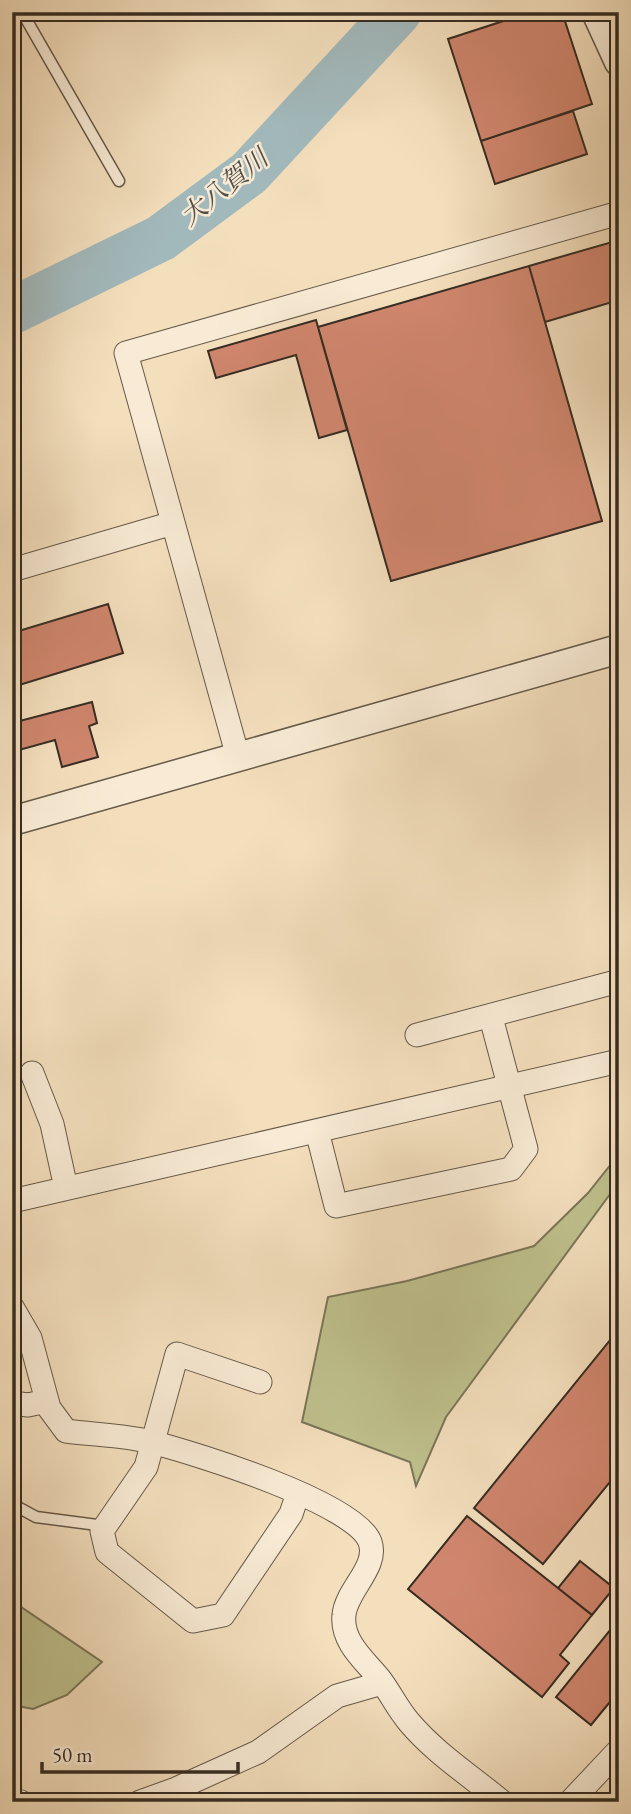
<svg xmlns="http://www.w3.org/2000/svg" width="631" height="1814" font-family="'EB Garamond','Noto Serif JP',serif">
	<rect width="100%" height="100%" fill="#f4dfbd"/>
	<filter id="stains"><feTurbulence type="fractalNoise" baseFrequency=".00286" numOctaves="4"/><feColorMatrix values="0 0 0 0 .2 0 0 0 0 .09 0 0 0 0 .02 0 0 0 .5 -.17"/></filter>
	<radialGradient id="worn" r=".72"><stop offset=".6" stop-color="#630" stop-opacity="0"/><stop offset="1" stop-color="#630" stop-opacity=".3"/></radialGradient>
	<path fill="#bfc18e" stroke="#7a7658" stroke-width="2" d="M619 1154V1182L446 1417 416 1486 410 1462 302 1422 328 1297 407 1281 534 1246 588 1193Z
		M12 1604 21 1607 102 1662 67 1695 33 1709 12 1705Z"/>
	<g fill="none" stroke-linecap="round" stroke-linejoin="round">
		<path stroke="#a2b9bc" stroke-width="47" d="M12 311 161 238 249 173 398 12"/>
	</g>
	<path fill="#d0866e" stroke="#362c22" stroke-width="2" d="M531 12H562L592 104 481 141 448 39Z
		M573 111 587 154 495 184 481 141Z
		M619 240V300L545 322 529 266Z
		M529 266 602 521 391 581 318 327Z
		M316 320 347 430 319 438 296 355 216 378 208 351Z
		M108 604 123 653 16 686 12 674V633Z
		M92 702 97 723 89 726 98 757 62 767 55 740 12 752V723Z
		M619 1329V1471L543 1564 474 1508Z
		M467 1516 592 1615 560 1655 569 1663 542 1697 408 1589Z
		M580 1561 614 1588 592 1615 558 1588Z
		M619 1619V1691L591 1725 556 1697Z"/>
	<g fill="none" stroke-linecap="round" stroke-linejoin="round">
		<defs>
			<path id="service" d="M22 12 119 181
				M14 1505 36 1517 105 1526"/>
			<path id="minor" d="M12 570 173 523
				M238 757 126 353 619 213
				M417 1035 619 981
				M32 1073 52 1124 66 1188
				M317 1131 336 1206 511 1169 526 1149 493 1025V1015
				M12 1201 619 1061
				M12 1307 30 1338 49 1408 66 1431C95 1435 127 1435 155 1443 197 1454 356 1503 370 1542 379 1567 346 1590 344 1615 341 1641 364 1660 379 1678 390 1692 397 1708 409 1722 435 1753 471 1776 502 1802
				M260 1382 177 1354 146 1467 102 1531 107 1552 193 1621 223 1615 291 1514 298 1493
				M12 1403 28 1405 47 1401
				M12 1799 21 1802
				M140 1802 176 1789 258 1752 337 1696 382 1683
				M570 1802 619 1750"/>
			<path id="tertiary" d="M596 12 619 62
				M12 821 619 649"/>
		</defs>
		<use href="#service" stroke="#665949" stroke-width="13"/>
		<use href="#minor" stroke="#665949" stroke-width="25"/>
		<use href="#tertiary" stroke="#665949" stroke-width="31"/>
		<use href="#service" stroke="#f8ead4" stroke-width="10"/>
		<use href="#minor" stroke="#f8ead4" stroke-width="23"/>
		<use href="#tertiary" stroke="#f8ead4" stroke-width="28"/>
	</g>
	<g text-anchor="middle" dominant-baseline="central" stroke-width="5" stroke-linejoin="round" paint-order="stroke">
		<g font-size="26" font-style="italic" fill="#514f48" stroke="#f8ead4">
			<text transform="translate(224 187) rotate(-39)">大八賀川</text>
		</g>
	</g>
	<rect width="631" height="1814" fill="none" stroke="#f4dfbd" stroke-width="42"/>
	<rect x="14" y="14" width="603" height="1786" fill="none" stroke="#362c22" stroke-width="3.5"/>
	<rect x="21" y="21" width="589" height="1772" fill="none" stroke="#362c22" stroke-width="2"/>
	<path d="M42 1762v10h196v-10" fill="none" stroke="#362c22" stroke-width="3.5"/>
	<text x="52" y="1762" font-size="21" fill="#362c22" stroke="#f8ead4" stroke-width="5" paint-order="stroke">50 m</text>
	<rect width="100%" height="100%" filter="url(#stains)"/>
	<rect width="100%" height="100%" fill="url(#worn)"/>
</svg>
